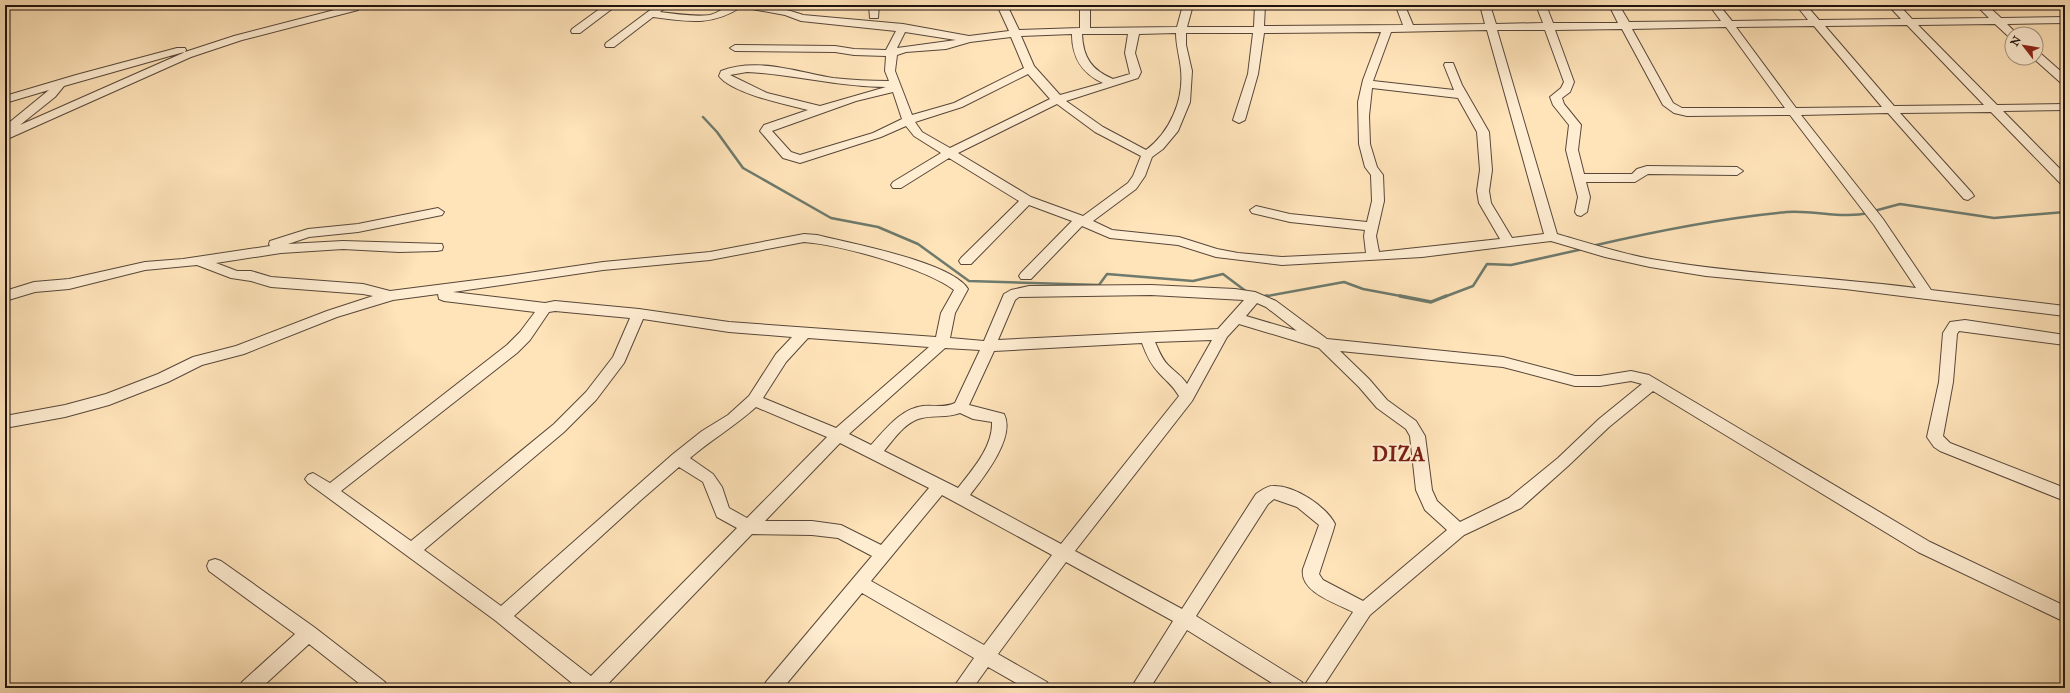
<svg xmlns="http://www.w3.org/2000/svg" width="2070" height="693" font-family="'IM FELL Great Primer',serif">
	<rect width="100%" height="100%" fill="#ffe3b9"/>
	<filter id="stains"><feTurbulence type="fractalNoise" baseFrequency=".005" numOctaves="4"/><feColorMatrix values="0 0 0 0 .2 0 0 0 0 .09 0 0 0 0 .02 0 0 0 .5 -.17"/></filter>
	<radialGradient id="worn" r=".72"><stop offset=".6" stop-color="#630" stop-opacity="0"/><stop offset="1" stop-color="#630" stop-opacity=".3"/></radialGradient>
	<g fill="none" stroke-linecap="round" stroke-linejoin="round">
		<path stroke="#6d7a6d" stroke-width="2.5" d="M703 117 717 132 743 168 831 218 878 227 918 244 969 281 1099 285 1107 274 1193 281 1223 274 1247 292
			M1874 211 1900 204 1994 218 2065 212
			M1592 246C1656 231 1721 218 1787 212 1815 210 1842 219 1869 213
			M1262 297 1344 282 1363 289 1406 297
			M1444 297 1473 286 1487 264 1511 265 1583 249"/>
		<path stroke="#6d7a6d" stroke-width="3.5" d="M1400 296 1431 302 1446 296
			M1262 297 1267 296"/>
		<defs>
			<path id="minor" d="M354 5 359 8 358 10 242 40 191 57 5 140V126L49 90 5 103V96L76 75 177 48H185L186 50 185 52 234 36ZM184 52 183 53 20 125 55 97 64 86Z
				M605 5H617L580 33H572L571 31 572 29Z
				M657 5H668L660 12C677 14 694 17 710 15 718 13 723 8 730 5 744 0 788 9 803 15L903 24 969 36 1009 31 997 5H1007L1019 30 1080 28V5H1090V28L1177 27 1183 5H1193L1187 27H1254L1255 5H1265L1264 26 1403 25 1397 9 1392 5 1405 6 1413 25 1485 24 1480 5H1490L1496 24 1543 23 1536 5H1546L1553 23H1618L1609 5H1619L1629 22 1721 21 1709 5H1719L1732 21 1808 20 1796 5H1806L1819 20 1901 19 1888 5H1899L1912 19 1989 18 1976 5H1987L2001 18 2065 17V23L2007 24 2017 34H2012V37L2008 36 1995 24 1918 25 1997 105 2065 104V110L2003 111 2065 174V185L2061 184 1991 112 1900 113 1972 193 1974 196 1968 200 1964 199 1888 113 1801 115 1883 219 1931 290 2065 306V316L1845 289 1706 276 1650 267 1605 257 1551 241 1422 257 1282 265 1216 257 1178 245 1110 238 1082 226 1031 279H1021L1019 276 1021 273 1072 221 1029 205 971 264H961L959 261 961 258 1019 201 949 158 901 188H893L891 185 893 182 941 153 914 136 906 126 881 137 800 163 783 158 760 131 764 125 808 110C787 105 731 93 719 76L721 71C757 57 797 72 833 78 851 80 870 81 889 81L885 71 886 56 854 55 835 52 735 51 730 48 735 45 835 46 854 49 886 50 896 31 801 21 785 15 741 7C711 27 686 21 653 17L614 47H606L605 45 606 43ZM1907 25 1984 105 1894 106 1825 26ZM1814 26 1882 107 1796 108 1736 27ZM1726 27 1785 108H1682L1673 103 1632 29ZM1622 29 1663 105 1674 113 1687 116 1790 115 1874 225 1916 288C1828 277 1738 274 1651 259 1619 253 1588 243 1557 234L1497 30H1545L1564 82 1561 88 1550 97 1553 105 1569 125 1566 150 1578 197 1575 212 1577 215 1581 216 1587 212 1590 197 1586 182H1635L1648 174 1737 175 1743 171 1737 167 1647 166 1637 169 1632 174H1584L1578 150 1581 125 1564 104 1562 98 1570 92 1574 82 1555 30ZM1487 30 1544 234 1512 238 1491 203 1489 191 1492 170 1489 132 1462 85 1453 63H1445L1444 65 1454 90 1373 81 1391 32ZM905 32 956 40 897 48ZM1381 32 1363 80 1358 102 1359 144 1365 167 1371 175 1372 201 1367 222 1290 214 1256 206 1250 210 1252 213 1290 222 1365 230 1364 236 1366 253 1282 257 1238 253 1217 249 1179 237 1112 230 1093 221 1136 189 1145 176 1152 157 1163 149 1178 131 1190 102 1192 71 1186 45V33H1253L1248 74 1233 120 1239 123 1245 120 1258 74 1264 33ZM1176 33C1176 46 1180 58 1181 70 1184 100 1170 132 1146 150L1103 127 1066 101 1138 78 1141 72 1135 53 1139 34ZM1072 34C1072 57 1081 73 1103 83L1060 95 1034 66 1021 36ZM1082 34H1128L1125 53 1130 74 1113 79C1092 70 1083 58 1082 34ZM1011 37 1024 68 954 103 912 115 895 71 897 55 906 52 946 49 970 42ZM747 72C793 74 838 87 886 87L820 106 767 93 730 75ZM1028 74 1050 99 950 148 922 132 915 122 962 107ZM1372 88 1458 98 1477 132 1480 170 1477 191 1479 203 1500 239 1379 252 1376 236 1384 201 1383 175 1377 167 1370 144 1369 116ZM893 92 902 119 873 133 800 155 791 152 772 131 856 101ZM1057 104 1095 132 1141 156 1133 176 1128 183 1083 216 1031 197 958 153Z
				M869 5H879L878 18H870Z
				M2036 52 2040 53 2065 75V84L2061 83 2033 58H2036Z
				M438 208 444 212 442 215 358 232 309 237 288 244 343 241 442 244 443 247 442 250 437 251 399 252 343 249 281 253 216 263 237 271H251L271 277 363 284 390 291 508 276 603 262 710 252 804 234 817 235C849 243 952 262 968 289L955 313 950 338 984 341 1004 294 1011 290 1029 286 1151 285 1235 289 1255 292 1276 301 1327 339 1503 357 1575 376H1600L1631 371 1649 375 1930 542 2065 606V622L1918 552 1653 391 1609 427 1568 466 1521 508 1464 535 1370 615 1322 688H1280L1187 630 1150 688H1131L1173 621 1066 562 998 654 1047 682 1050 688H1025L988 667 973 688H953L974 658 862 593 783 688H763L766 682 872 556 838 538 812 535 752 534 604 688H578L496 621 308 483 305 479 308 475 313 473 330 483 507 345 520 332 535 312 444 301 439 299 438 294 393 300 337 317 244 354 202 365 168 382 109 405 65 417 5 428V416L65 405 106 394 158 374 193 357 236 346 327 311 373 296 363 294 271 287 251 281 231 278 197 265 145 270 69 289 35 292 5 301V291L34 282 69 279 145 262 183 259 270 246 269 244 270 241 308 229 358 224ZM804 242C841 245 925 268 954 290L941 313 936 337 729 322 639 309 555 301 545 303 453 292 603 270 710 260ZM1151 295 1244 300 1218 329 998 340 1015 300 1019 297ZM1257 303 1266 307 1297 331 1246 316ZM555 311 630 318 613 357 586 392 554 424 411 541 341 491 517 353 530 340 549 312ZM643 319 729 332 792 337 776 354 749 396 728 415 702 431 673 454 501 606 424 550 564 432 596 400 624 363ZM1239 324 1319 348 1359 387 1377 408 1406 429 1410 436 1416 490 1425 510 1447 530 1363 601 1323 580 1319 574 1333 531 1335 524C1326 506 1294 485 1273 486 1267 486 1261 491 1256 494L1182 609 1075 551 1192 401 1227 337ZM808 338 929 347 836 428 763 398 786 362ZM1212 340 1187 384C1182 376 1175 372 1168 365 1162 359 1159 351 1155 342ZM1142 343C1146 354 1151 365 1159 373 1168 383 1171 383 1179 396L1061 544 970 495C984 477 1016 437 1004 414L969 405 994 351ZM945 348 980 350 955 403C945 408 934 405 923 406 900 409 886 429 871 445L849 434ZM1340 351 1503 367 1575 386H1600L1631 381 1642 384 1599 419 1558 458 1509 498 1460 522 1437 501 1432 490 1425 436 1416 421 1387 400 1369 379ZM756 407 827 437 747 518 729 508 722 487 713 474 690 458C711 440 735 426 756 407ZM960 413 973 419 992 422C993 447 972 470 958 488L884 451C894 439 906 421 922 418 935 415 947 418 960 413ZM840 443 929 488 881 545 841 525 812 521H765ZM679 467 703 482 717 517 737 528 591 676 514 616 641 500ZM942 495 1052 555 984 645 871 581ZM1274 499 1297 507 1319 525 1303 569C1299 592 1336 603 1353 612L1304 686 1302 682 1196 616 1268 504Z
				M1965 320 2065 335V345L1959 331 1957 334 1953 382 1943 436 1950 443 2065 488V501L1940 451 1934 447 1927 437 1939 382 1943 333 1950 322Z
				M215 559 221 561 314 627 385 682 388 688H365L309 644 261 688H239L242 682 295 634 209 571 207 566 209 561Z"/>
		</defs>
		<use href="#minor" stroke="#574739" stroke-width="2"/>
		<use href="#minor" fill="#ffedd2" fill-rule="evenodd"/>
	</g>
	<g text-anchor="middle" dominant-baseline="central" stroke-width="4" stroke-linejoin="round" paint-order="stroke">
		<g font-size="20" font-weight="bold" letter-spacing="1" fill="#7a1f14" stroke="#ffedd2">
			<text x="1399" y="454">DIZA</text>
		</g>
	</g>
	<rect width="2070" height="693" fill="none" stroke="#ffe3b9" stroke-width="20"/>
	<rect x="6" y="6" width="2058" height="681" fill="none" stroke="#1f130e" stroke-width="2"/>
	<rect x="10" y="10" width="2050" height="673" fill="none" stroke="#1f130e"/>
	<g transform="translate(2024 46) rotate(301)"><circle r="19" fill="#ffedd2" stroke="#a59684"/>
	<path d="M0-3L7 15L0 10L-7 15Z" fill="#8f2418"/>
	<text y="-6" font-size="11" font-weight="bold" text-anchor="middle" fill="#1f130e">N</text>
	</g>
	<rect width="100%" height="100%" filter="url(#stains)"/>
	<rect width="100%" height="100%" fill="url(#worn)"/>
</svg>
